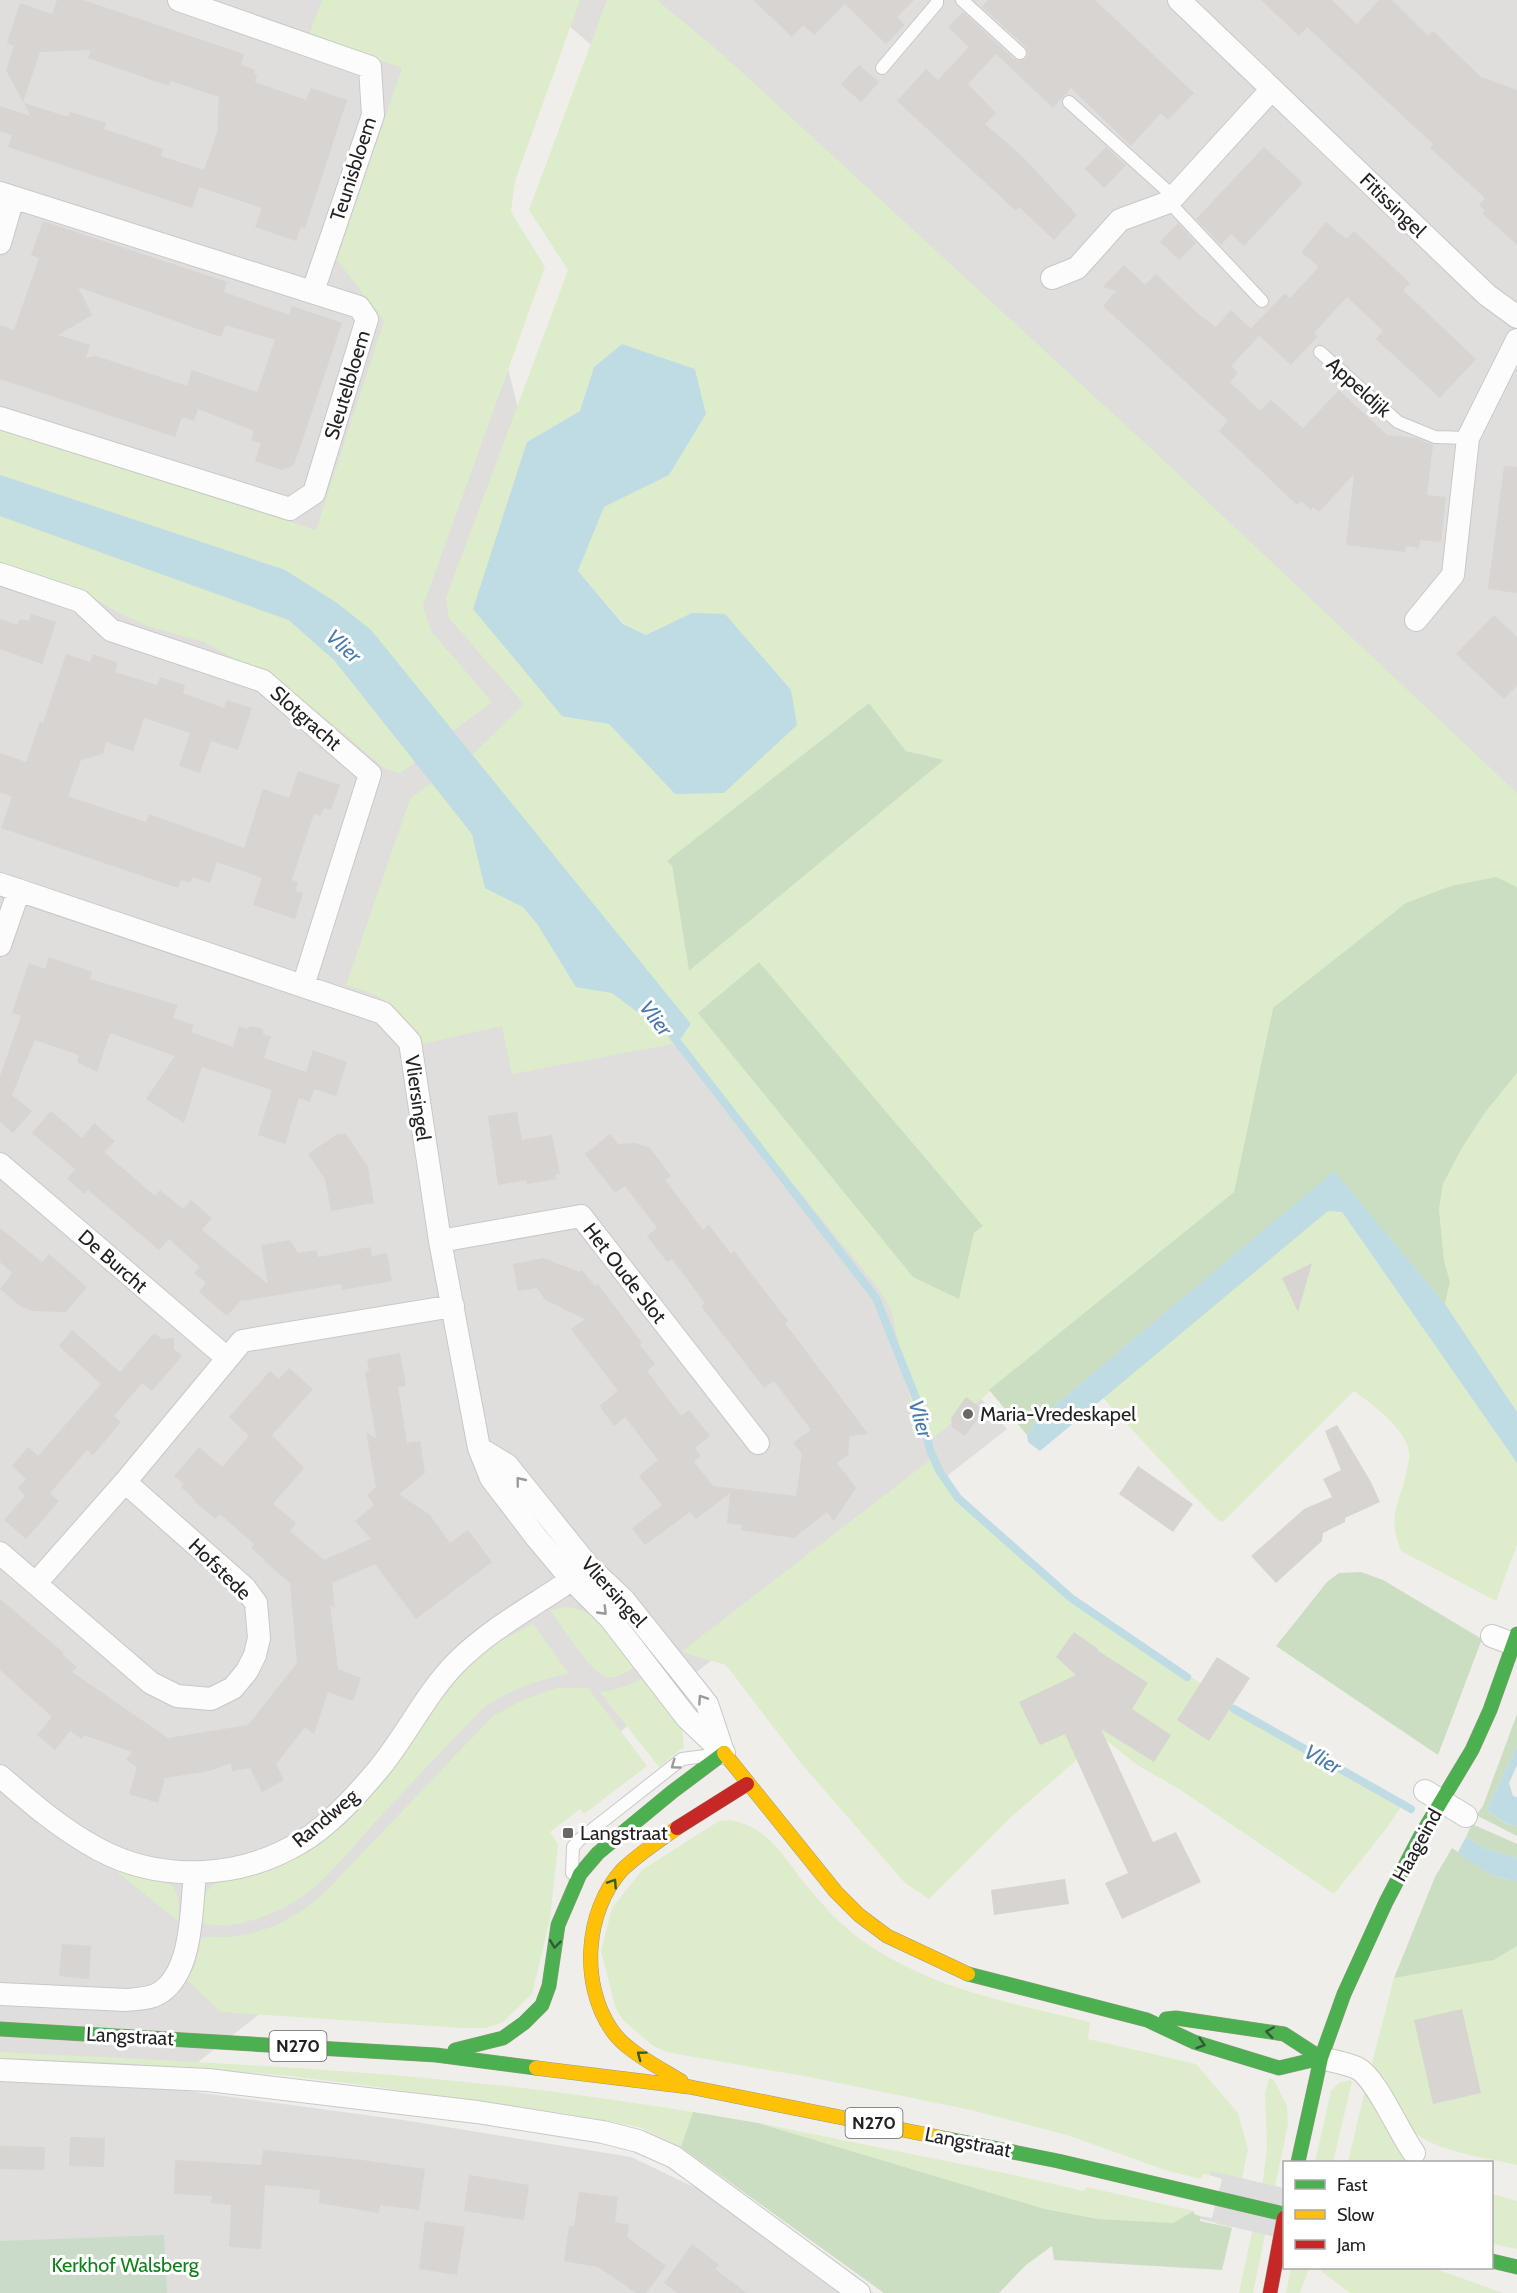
<svg xmlns="http://www.w3.org/2000/svg" width="1517" height="2293" font-family="Cabin,sans-serif">
	<rect width="100%" height="100%" fill="#f0eeeb"/>
	<path fill="#dfdedc" d="M0 0H415L678 1042 1007 1429 165 2088 403 2120 631 2157 769 2223 874 2293H0Z
		M538 0H1517V823Z"/>
	<path fill="#ddeccb" fill-rule="evenodd" d="M322 0H580L515 181 511 212 545 267 423 606 431 631 492 702 453 731 371 630 285 570 0 475V430L316 530 384 321 337 260 402 68 309 35Z
		M607 0H657L722 54 1159 456 1517 793V887L1496 877 1273 1008 1234 1192 926 1444 912 1408 891 1309 879 1289 678 1043 512 1074 502 1026 417 1045C404 1006 384 996 346 985L410 799 432 782 472 834 485 888 523 907 538 925 576 987 612 993 677 1042 691 1025 472 755 524 704 449 618 446 598 568 270 529 210ZM622 344 695 369 706 414 669 475 604 507 578 571 624 624 646 635 692 613 675 794 609 724 562 716 527 442 580 411 594 367ZM869 703 906 751 943 760 689 971 672 866 668 861ZM759 963 982 1225 974 1233 959 1299 699 1013Z
		M0 516 288 620 334 660 416 762 400 773 384 768 323 716 255 670 204 642 150 627 117 612 93 597 0 563Z
		M1517 1073V1412L1445 1304 1450 1282 1444 1260 1439 1209 1443 1184 1462 1148 1484 1114Z
		M1328 1211 1342 1212 1517 1463V1544L1496 1601 1401 1551C1388 1518 1397 1508 1406 1475 1407 1468 1410 1460 1409 1452 1406 1429 1372 1404 1354 1391L1223 1522 1219 1521 1187 1489 1102 1397Z
		M934 1457 963 1500 1069 1593 1238 1709 1405 1801 1386 1829 1334 1894 1179 1789 1137 1765 1103 1737 1011 1817 929 1899 904 1882 800 1762 726 1665 681 1652Z
		M566 1607C607 1612 615 1635 638 1665 630 1670 618 1679 608 1677 591 1675 561 1624 550 1610Z
		M533 1624 569 1674C538 1679 511 1690 484 1707 445 1747 406 1789 368 1830 347 1853 326 1881 300 1898 278 1914 227 1933 200 1922L202 1900 205 1893 217 1881 277 1867 302 1855 345 1824 371 1796 448 1686 487 1648Z
		M648 1675 682 1728 684 1747 659 1767 600 1692C619 1690 632 1684 648 1675Z
		M557 1688H588L647 1766 584 1814 580 1809 550 1832 558 1844 550 1919 532 1994 503 2022 485 2028H464L221 2012 187 1980 196 1964 201 1938C210 1936 220 1938 229 1937 266 1934 301 1916 327 1890L493 1716 525 1699Z
		M731 1820C773 1829 785 1861 811 1891 827 1910 846 1930 867 1944 935 1990 1012 2003 1090 2022L1088 2039 1196 2064 1238 2113 1248 2149 1232 2228 1216 2224 1226 2178 1203 2174 1201 2179 1165 2170 1067 2135 971 2110 809 2077 677 2054 664 2051 652 2045 624 2021 616 2009 601 1951 612 1908 642 1870 719 1821Z
		M111 1867 167 1882C181 1892 179 1905 178 1921Z
		M1517 1946V2165C1484 2157 1427 2151 1405 2124 1392 2109 1385 2081 1372 2063L1394 1978 1494 1960Z
		M0 2052C162 2060 324 2067 486 2084 555 2091 624 2101 693 2112L681 2147 639 2127 623 2124 563 2113 355 2084 281 2075 121 2063 0 2058Z
		M1269 2078 1274 2080 1287 2106 1288 2124 1253 2293H1239L1263 2180 1267 2149 1265 2093Z
		M1350 2080 1352 2082 1333 2162H1315L1331 2091 1339 2083Z
		M1365 2090 1384 2125 1413 2162H1348Z
		M758 2123 1000 2172 1084 2191 1086 2187 1194 2211 1173 2223 1098 2219 1045 2209Z
		M1492 2194 1517 2201V2249L1492 2244Z
		M1291 2268H1309L1300 2293H1286Z
		M1322 2268H1433L1503 2293H1350L1321 2271Z"/>
	<path fill="#cbdec1" d="M869 703 906 751 944 760 689 971 672 866 667 861Z
		M1496 877 1517 887V1073L1484 1114 1462 1148 1443 1184 1439 1209 1444 1260 1450 1282 1445 1304 1334 1172 1035 1422 1027 1435 989 1390 1234 1192 1273 1008 1406 903 1451 886Z
		M759 962 983 1226 974 1233 959 1299 913 1277 698 1013Z
		M1361 1572 1383 1580 1482 1639 1438 1755 1276 1646 1327 1582 1339 1573Z
		M1517 1714V1746L1487 1809C1495 1817 1505 1825 1517 1826V1836L1476 1815 1483 1806Z
		M1472 1824 1517 1844V1858L1484 1848 1466 1837Z
		M1452 1848 1492 1875 1517 1882V1946L1494 1960 1394 1978 1435 1877Z
		M693 2112 758 2123 1045 2209 1098 2219 1173 2223 1194 2211V2214L1200 2216V2221L1232 2228 1222 2270 1054 2260 1052 2246 1026 2265 999 2293H884L681 2147Z"/>
	<path fill="#cadbca" d="M164 2235 167 2293H0V2241Z"/>
	<path fill="#bfdbe3" d="M622 344 695 369 706 414 669 475 604 507 578 571 623 624 646 635 692 613 725 614 791 690 797 725 724 793 675 794 609 724 562 716 473 609 527 442 580 411 594 367Z
		M0 475 285 570 337 603 371 630 691 1024 678 1042 612 993 576 987 538 925 523 907 485 888 472 834 334 660 289 620 0 516Z
		M1334 1171 1445 1304 1517 1412V1463L1342 1212 1328 1211 1040 1451 1028 1442 1027 1435 1035 1422Z
		M1517 1746V1765L1509 1783 1513 1796 1517 1797V1826C1506 1825 1495 1817 1487 1809Z
		M1466 1837 1484 1848 1517 1858V1882L1492 1875 1461 1856 1458 1852Z"/>
	<path fill="#dedddd" d="M1211 2171 1284 2188V2239L1200 2219V2216L1212 2218 1222 2179 1210 2175Z"/>
	<g fill="none" stroke-linecap="round" stroke-linejoin="round">
		<path stroke="#bfdbe3" stroke-width="8" d="M672 1035 876 1298 922 1413 930 1450 940 1472 958 1498 1071 1598 1187 1677
			M1234 1709 1411 1809"/>
	</g>
	<path fill="#d7d4d2" fill-rule="evenodd" d="M57 0H83L244 54 241 65 255 70 254 74 257 75 255 82 306 100 311 88 347 100 305 228 301 227 296 241 255 227 262 208 199 187 192 208 8 147 12 135 0 131V106L30 116 24 103 68 117 70 112 106 123 104 129 163 149 161 156 204 170 217 132 219 97 171 81 169 86 88 58 91 50 40 52 23 102 6 70 14 46 7 43 20 3 52 14Z
		M753 0H914L897 17 905 25 886 44 845 4 814 35 803 25 792 37Z
		M988 0H1095L1194 93 1168 120 1161 113 1131 146 1071 88 1053 108 996 54 968 84 996 113 985 124 1022 156 1077 215 1054 240 1019 207 1016 211 897 101 926 69 938 80 969 47 948 27 963 12 1014 59 1019 61 1026 59 1028 54 1026 47 982 7Z
		M1261 0H1332L1357 24 1379 0H1392L1428 36 1433 31 1481 77 1517 90V245L1482 213 1485 210 1479 205 1485 198 1430 148 1433 144 1307 27 1299 36Z
		M859 65 879 82 861 102 841 84Z
		M1106 147 1126 165 1104 188 1085 169Z
		M1264 147 1303 183 1244 246 1231 234 1221 245 1196 219Z
		M43 221 227 282 224 292 289 315 292 306 342 323 294 465 282 470 255 461 261 443 251 440 254 431 198 409 194 421 182 417 175 437 0 379V325L14 330 39 258 31 255ZM78 287 221 337 226 325 275 340 257 392 192 370 187 386 96 356 86 358 90 345 58 335 92 315Z
		M1326 222 1346 239 1354 231 1410 283 1403 290 1476 359 1440 398 1376 339 1383 331 1347 297 1314 333 1318 336 1291 365 1251 328 1285 293 1290 298 1319 267 1301 252Z
		M1178 223 1196 243 1179 260 1160 242Z
		M1124 265 1145 285 1156 274 1196 312 1216 327 1231 310 1259 336 1231 366 1238 373 1230 382 1260 411 1271 400 1303 428 1339 390 1387 435 1416 438 1433 445 1427 495 1446 497 1441 542 1420 540 1419 548 1406 546 1405 552 1346 545 1354 474 1319 512 1313 507 1311 510 1301 501 1297 505 1219 431 1228 421 1103 306 1116 291 1103 287Z
		M1504 466 1517 467V593L1488 589Z
		M31 614 56 622 42 664 0 649V619L17 625 20 619 29 621Z
		M1494 615 1517 637V685L1504 699 1456 654Z
		M66 654 90 662 93 654 118 663 115 672 157 685 160 677 185 685 183 693 224 708 227 700 252 708 238 750 211 741 200 773 179 766 190 733 144 718 133 751 106 742 103 754 81 760 68 796 70 797 146 822 149 814 244 848 263 789 289 798 298 771 340 785 331 810 324 808 320 816 314 814 299 858 292 880 298 882 295 891 303 893 295 919 253 905 262 878 217 862 210 883 193 877 190 883 181 880 178 888 1 828 12 797 0 792V753L26 762 40 722 43 723Z
		M49 957 92 972 90 979 178 1005 173 1018 194 1025 191 1032 233 1047 239 1026 247 1029 251 1026 263 1029V1034L271 1036 264 1058 306 1072 313 1050 347 1062 336 1096 314 1089 310 1102 299 1098 285 1144 258 1135 272 1090 202 1067 184 1123 146 1099 175 1056 110 1033 97 1072 77 1062 79 1055 35 1040 12 1095 32 1111 13 1133 0 1122V1076L21 1016 12 1013 29 963 45 969Z
		M51 1111 82 1138 94 1123 115 1141 104 1152 155 1196 160 1190 183 1209 191 1200 212 1218 202 1230 268 1284 261 1245 290 1240 298 1253 317 1250 318 1257 370 1247 372 1256 387 1253 392 1281 342 1290 341 1284 243 1301 242 1299 227 1316 199 1292 206 1283 194 1273 200 1267 169 1239 159 1250 88 1190 85 1194 67 1179 75 1169 32 1133Z
		M517 1112 522 1140 552 1135 560 1174 555 1175 556 1179 527 1184 526 1180 498 1185 488 1116Z
		M337 1134H346L368 1167 374 1203 331 1211 325 1179 308 1154Z
		M610 1134 618 1144 636 1143 650 1148 671 1176 665 1180 703 1230 709 1225 731 1254 734 1251 788 1321 785 1323 868 1434 850 1436 848 1455 837 1463 856 1488 834 1521 827 1512 794 1538 741 1530 742 1525 727 1523 730 1493 696 1519 690 1512 645 1545 632 1528 662 1505 639 1476 658 1460 625 1417 614 1426 602 1410 600 1405 618 1391 571 1329 585 1319 545 1300 537 1288 518 1291 513 1264 544 1258 579 1272 582 1270 595 1286 598 1284 642 1343 640 1345 655 1364 647 1371 681 1416 689 1410 710 1436 695 1448 701 1456 694 1462 713 1486 796 1496 802 1454 793 1443 811 1430 774 1381 764 1388 701 1306 705 1303 672 1259 667 1262 647 1236 657 1228 625 1186 615 1193 585 1154Z
		M0 1228 42 1262 49 1254 87 1287 66 1312 32 1311 20 1306 0 1289 12 1273 0 1262Z
		M1312 1263 1298 1312 1282 1278Z
		M72 1330 120 1372 154 1333 162 1339 174 1338V1349L182 1356 152 1391 142 1383 114 1416 121 1422 93 1455 87 1450 50 1493 59 1501 26 1539 4 1520 25 1496 18 1488 26 1479 12 1466 28 1447 38 1456 101 1384 59 1346Z
		M400 1353 406 1386 398 1387 407 1443 420 1441 425 1473 399 1494 430 1515 450 1543 468 1530 492 1562 416 1619 375 1564 332 1583 335 1608 330 1605 338 1669 361 1678 353 1701 328 1692 314 1734 305 1727 276 1764 284 1780 262 1792 250 1768 232 1771 231 1763 209 1771 165 1778 158 1803 129 1794 137 1767 126 1760 132 1752 84 1735 82 1739 70 1731 55 1750 37 1735 52 1717 0 1670V1599L64 1653 62 1654 77 1667 72 1672 168 1738 248 1725 297 1663 290 1583 264 1561 265 1560 251 1548 254 1544 220 1514 215 1519 194 1501 195 1500 181 1487 184 1484 174 1476 199 1447 222 1467 249 1436 229 1417 270 1371 279 1379 289 1368 313 1389 272 1435 304 1468 273 1504 296 1523 290 1531 324 1560 371 1539 355 1521 374 1505 367 1495 376 1487 366 1432 376 1438 365 1372 369 1371 367 1359Z
		M966 1397 984 1410 965 1436 952 1427 951 1418Z
		M1337 1425 1371 1482 1380 1502 1345 1518V1522L1323 1533 1322 1541 1276 1583 1251 1556 1304 1509 1332 1497 1323 1479 1341 1470 1325 1431Z
		M1138 1466 1193 1504 1173 1532 1119 1494Z
		M1074 1632 1098 1649 1097 1650 1148 1683 1132 1709 1171 1735 1154 1762 1101 1729 1153 1842 1176 1832 1201 1882 1122 1919 1105 1883 1128 1873 1065 1734 1040 1745 1019 1702 1076 1675 1056 1657Z
		M1217 1657 1250 1678 1209 1741 1177 1720Z
		M1065 1879 1069 1904 994 1915 991 1890Z
		M62 1944 91 1946 89 1979 59 1976Z
		M1462 2009 1481 2093 1433 2104 1414 2020Z
		M70 2137 105 2138 104 2167 69 2166Z
		M0 2146 45 2147 44 2170 0 2169Z
		M263 2150 362 2160 425 2169 419 2210 380 2205 379 2213 319 2203 320 2190 265 2185 261 2249 229 2247 231 2205 211 2203 212 2196 174 2194 175 2160 261 2165Z
		M469 2175 529 2185 524 2220 464 2211Z
		M579 2192 618 2197 615 2222 629 2225 627 2237 666 2266 646 2293H636L598 2267 564 2261 569 2226H574Z
		M425 2221 465 2227 457 2275 419 2269Z
		M692 2244 719 2265 715 2269 747 2293H677L664 2283Z"/>
	<g fill="none" stroke-linecap="round" stroke-linejoin="round">
		<defs>
			<path id="lane" d="M962 0 1020 53
				M882 68 937 3V0
				M1069 102 1174 197
				M1169 202 1262 301
				M1320 352 1398 422 1435 437 1468 438
				M572 1873 573 1847 579 1840 682 1759 705 1756"/>
			<path id="street" d="M179 0 370 67 373 115 313 291
				M1179 0 1487 295 1517 317
				M0 193 359 307 367 319 314 493 290 509 0 418
				M0 243 13 198
				M1052 278 1077 268 1120 220 1169 202 1272 89
				M0 574 80 601 111 630 263 681 370 774 303 986
				M1416 620 1453 575 1468 438 1517 340
				M0 884 383 1013 410 1042 440 1241 479 1448 491 1478 536 1537 572 1580 610 1618 687 1718 724 1753
				M0 945 19 890
				M0 1164 227 1358
				M440 1241 581 1216 758 1443
				M479 1448 507 1465 589 1567 624 1600 707 1704 722 1749
				M0 1553 151 1683 177 1696 211 1699 233 1688 247 1671 255 1655 259 1638 256 1603 245 1588 125 1482
				M36 1583 125 1482 242 1341 453 1306
				M1492 1636 1513 1644
				M0 1776C31 1803 61 1829 98 1849 161 1883 240 1879 301 1842 329 1826 357 1795 377 1771 406 1737 425 1694 457 1662 496 1623 546 1600 589 1567
				M1425 1791 1466 1816
				M0 1994 126 2000C138 1999 151 1999 161 1992 193 1970 191 1909 195 1874
				M1321 2058C1332 2061 1347 2063 1357 2068 1376 2077 1399 2133 1414 2153
				M0 2070 208 2080 477 2112 603 2132 638 2141 674 2157 859 2293"/>
			<path id="fast" d="M968 1974 1147 2020 1194 2042 1279 2068 1321 2058
				M1166 2019 1176 2018 1284 2034 1321 2058
				M0 2029 436 2055 536 2068
				M455 2050 503 2038 524 2023 542 2005 549 1986 558 1925 580 1874 598 1853 672 1792 724 1753
				M948 2139 1058 2161 1284 2214
				M1298 2162 1321 2058 1344 1994 1386 1902 1421 1835 1472 1750 1490 1710 1517 1634
				M1492 2261 1517 2267"/>
			<path id="slow" d="M724 1753 836 1892 859 1915 887 1936 968 1974
				M677 1828C659 1841 638 1854 622 1870 585 1911 580 1983 611 2029 624 2050 660 2068 681 2081
				M536 2068 690 2087 948 2139"/>
			<path id="jam" d="M677 1828 747 1784
				M1270 2293 1284 2218"/>
		</defs>
		<use href="#lane" stroke="#c9c8c7" stroke-width="14"/>
		<use href="#street" stroke="#c9c8c7" stroke-width="24"/>
		<use href="#fast" stroke="#999a82" stroke-width="15"/>
		<use href="#slow" stroke="#999a82" stroke-width="15"/>
		<use href="#jam" stroke="#999a82" stroke-width="15"/>
		<use href="#lane" stroke="#fdfcfc" stroke-width="12"/>
		<use href="#street" stroke="#fdfcfc" stroke-width="22"/>
		<use href="#fast" stroke="#4caf50" stroke-width="14"/>
		<use href="#slow" stroke="#ffc107" stroke-width="14"/>
		<use href="#jam" stroke="#c62828" stroke-width="14"/>
	</g>
	<defs><path id="oneway-chevron" d="M-2-3.5L2.5 0L-2 3.5" fill="none" stroke-width="1.6" stroke-linecap="round" stroke-linejoin="round" transform="scale(1.5)"/></defs>
	<g stroke="#9a9a9a">
		<use href="#oneway-chevron" transform="translate(520 1481) rotate(-129)"/>
		<use href="#oneway-chevron" transform="translate(603 1611) rotate(46)"/>
		<use href="#oneway-chevron" transform="translate(702 1699) rotate(-124)"/>
		<use href="#oneway-chevron" transform="translate(675 1765) rotate(144)"/>
	</g>
	<g stroke="#335a34">
		<use href="#oneway-chevron" transform="translate(613 1883) rotate(-57)"/>
		<use href="#oneway-chevron" transform="translate(555 1944) rotate(97)"/>
		<use href="#oneway-chevron" transform="translate(1270 2032) rotate(-171)"/>
		<use href="#oneway-chevron" transform="translate(1201 2044) rotate(18)"/>
		<use href="#oneway-chevron" transform="translate(641 2055) rotate(-143)"/>
	</g>
	<g fill="#6a6968" stroke="#fff" stroke-width="2">
		<circle cx="968" cy="1414" r="6"/>
		<rect x="562" y="1827" width="12" height="12" rx="3"/>
	</g>
	<g text-anchor="middle" dominant-baseline="central" stroke-width="6" stroke-linejoin="round" paint-order="stroke">
		<g fill="#fff" stroke="#646464" stroke-width="1.5">
			<rect x="269.5" y="2031" width="57" height="30" rx="4.5"/>
			<rect x="845.5" y="2108" width="57" height="30" rx="4.5"/>
		</g>
		<g font-size="18" font-weight="bold" fill="#222">
			<text x="298" y="2046">N270</text>
			<text x="874" y="2123">N270</text>
		</g>
		<g font-size="20" fill="#222" stroke="#fff">
			<text transform="translate(353 169) rotate(-72)">Teunisbloem</text>
			<text transform="translate(1393 205) rotate(44)">Fitissingel</text>
			<text transform="translate(347 385) rotate(-73)">Sleutelbloem</text>
			<text transform="translate(1359 387) rotate(42)">Appeldijk</text>
			<text transform="translate(306 718) rotate(41)">Slotgracht</text>
			<text transform="translate(418 1098) rotate(82)">Vliersingel</text>
			<text transform="translate(113 1261) rotate(41)">De Burcht</text>
			<text transform="translate(625 1273) rotate(52)">Het Oude Slot</text>
			<text transform="translate(220 1569) rotate(44)">Hofstede</text>
			<text transform="translate(614 1592) rotate(48)">Vliersingel</text>
			<text transform="translate(325 1818) rotate(-40)">Randweg</text>
			<text transform="translate(1417 1845) rotate(-61)">Haageind</text>
			<text transform="translate(130 2036) rotate(3)">Langstraat</text>
			<text transform="translate(968 2142) rotate(11)">Langstraat</text>
		</g>
		<g font-size="20" fill="#222" stroke="#fff" text-anchor="start">
			<text x="980" y="1414">Maria-Vredeskapel</text>
			<text x="580" y="1833">Langstraat</text>
		</g>
		<g font-size="20" fill="#0c8416" stroke="#fff">
			<text x="125" y="2265">Kerkhof Walsberg</text>
		</g>
		<g font-size="21" font-style="italic" fill="#4a7aab" stroke="#fff">
			<text transform="translate(344 646) rotate(42)">Vlier</text>
			<text transform="translate(656 1018) rotate(52)">Vlier</text>
			<text transform="translate(921 1419) rotate(74)">Vlier</text>
			<text transform="translate(1323 1759) rotate(29)">Vlier</text>
		</g>
	</g>
	<rect x="1283" y="2161" width="210" height="108" fill="#ffffff" stroke="#a7a7a7" stroke-width="1.5"/>
	<rect x="1295" y="2180" width="30" height="9" fill="#4caf50" stroke="#a7a7a7" stroke-width="1.5"/>
	<text x="1337" y="2191" font-size="18" fill="#222222">Fast</text>
	<rect x="1295" y="2210" width="30" height="9" fill="#ffc107" stroke="#a7a7a7" stroke-width="1.5"/>
	<text x="1337" y="2221" font-size="18" fill="#222222">Slow</text>
	<rect x="1295" y="2240" width="30" height="9" fill="#c62828" stroke="#a7a7a7" stroke-width="1.5"/>
	<text x="1337" y="2251" font-size="18" fill="#222222">Jam</text>
</svg>
